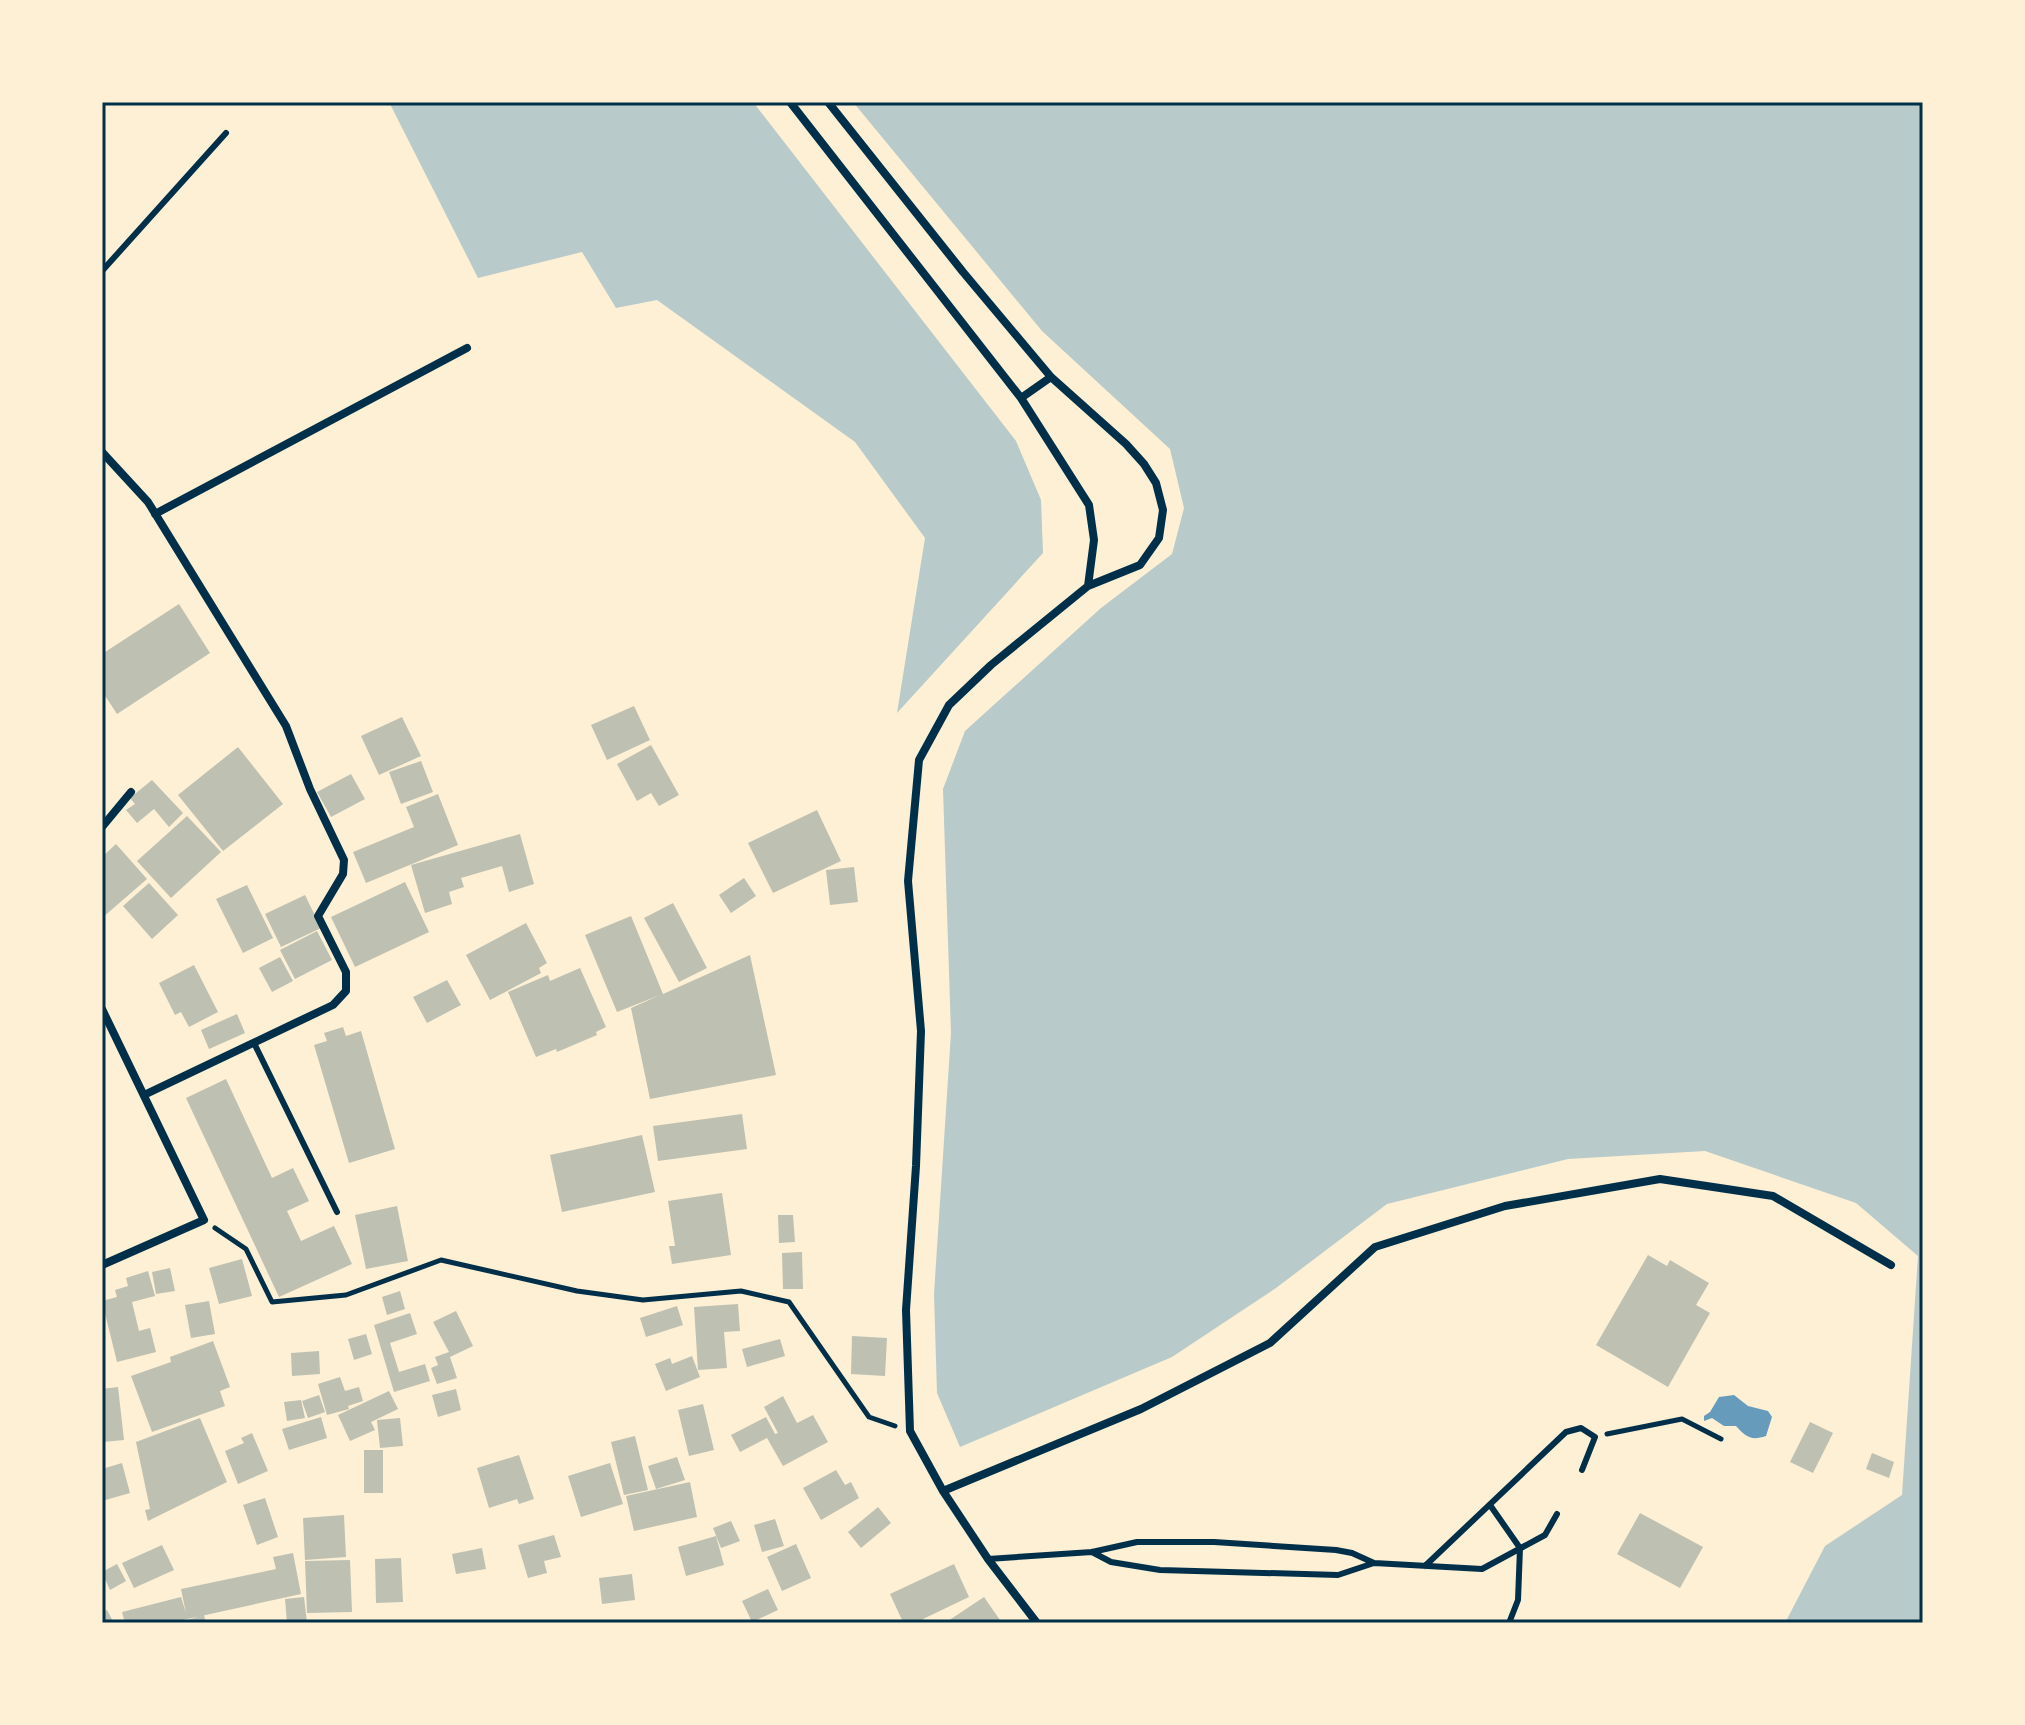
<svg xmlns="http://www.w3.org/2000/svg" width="2025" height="1725" font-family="Roboto,sans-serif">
	<rect width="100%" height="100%" fill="#fdf0d5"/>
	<path fill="#b9caca" d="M389 102H753L1016 441 1041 500 1043 553 897 713 925 538 855 442 657 300 616 308 582 252 478 278Z
		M853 102H1923V1623H1785L1825 1546 1902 1495 1918 1256 1856 1203 1705 1151 1568 1159 1387 1204 1276 1288 1172 1357 960 1447 937 1393 934 1294 951 1033 943 789 965 731 1101 608 1172 554 1184 508 1170 449 1042 331Z"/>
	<path fill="#669bbc" d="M1734 1395 1748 1406 1768 1411 1772 1417 1766 1436C1751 1441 1746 1437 1736 1426H1724L1712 1418 1704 1421V1416L1710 1412 1719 1397Z"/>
	<path fill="#bec0b2" d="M179 604 210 653 117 714 102 691V654Z
		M634 706 650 740 607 760 591 725Z
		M402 717 421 756 379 775 361 736Z
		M651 745 679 795 659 806 651 793 637 801 617 764Z
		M238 747 283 804 223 851 178 795Z
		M421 761 433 792 401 804 389 772Z
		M351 774 365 799 331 817 317 792Z
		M152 780 183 813 169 827 154 809 137 823 126 810 135 804 130 798Z
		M438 794 458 845 366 883 353 852 414 827 406 807Z
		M817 810 841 861 773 893 748 843Z
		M187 816 221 852 171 898 137 861Z
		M520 834 534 884 509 892 502 866 461 878 464 887 449 892 452 904 425 913 411 865Z
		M116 844 147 879 102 918V857Z
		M854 867 858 902 830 905 826 870Z
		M744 878 756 896 731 913 719 895Z
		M405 882 429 932 355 967 331 917Z
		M149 883 178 915 152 939 123 906Z
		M247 885 273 938 243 953 216 899Z
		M305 895 321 928 281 947 265 914Z
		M673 903 707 968 679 982 644 918Z
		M631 916 663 994 750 955 776 1075 650 1099 631 1008 660 995 617 1012 585 935Z
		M526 923 547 963 539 968 541 973 490 1000 466 955Z
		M317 931 332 960 295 979 280 950Z
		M280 957 293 981 272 992 259 968Z
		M194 965 218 1012 189 1027 181 1012 175 1015 159 983Z
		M580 968 606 1027 596 1032 597 1035 557 1052 556 1049 536 1057 508 992 548 975 550 981Z
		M447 980 461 1005 427 1023 413 997Z
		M237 1014 245 1033 209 1049 201 1030Z
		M343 1027 346 1036 361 1031 395 1149 349 1163 314 1045 327 1041 324 1033Z
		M226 1079 272 1178 293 1168 309 1201 287 1211 301 1241 334 1226 352 1264 279 1297 186 1098Z
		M742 1114 747 1149 658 1161 653 1126Z
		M642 1135 655 1192 562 1212 550 1155Z
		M722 1193 731 1255 672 1264 669 1246H675L668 1201Z
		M397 1206 408 1261 366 1269 355 1215Z
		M778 1215H793L795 1242 779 1243Z
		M802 1252 803 1289H783L782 1253Z
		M1648 1255 1667 1266 1670 1260 1709 1283 1696 1305 1710 1313 1668 1387 1596 1345Z
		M242 1259 252 1296 219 1304 209 1268Z
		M170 1268 175 1291 156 1294 152 1272Z
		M148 1271 155 1296 132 1302 139 1331 150 1328 156 1352 117 1362 102 1301 117 1297 115 1290 128 1286 126 1278Z
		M400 1291 405 1309 387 1315 382 1297Z
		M209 1301 215 1334 191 1338 185 1305Z
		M738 1304 740 1331 724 1332 727 1368 698 1370 694 1307Z
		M677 1306 683 1325 646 1337 640 1318Z
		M456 1311 473 1346 450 1357 457 1378 437 1384 431 1368 438 1365 435 1357 449 1352 433 1322Z
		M410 1313 417 1334 390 1343 399 1372 425 1364 430 1381 394 1392 374 1325Z
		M366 1334 372 1354 354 1360 348 1339Z
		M852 1336 887 1338 885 1376 851 1374Z
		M780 1339 785 1356 747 1367 742 1349Z
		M213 1341 230 1387 220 1391 225 1406 152 1432 131 1376 171 1362 170 1357Z
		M319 1351 320 1374 292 1376 291 1353Z
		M692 1356 700 1377 666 1391 655 1364 670 1358 672 1364Z
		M340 1377 345 1391 359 1387 363 1401 348 1406 349 1409 327 1415 318 1384Z
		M118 1387 124 1440 103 1442 102 1389Z
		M456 1389 461 1410 438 1417 432 1395Z
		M389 1391 398 1409 371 1422 375 1430 350 1441 338 1415Z
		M319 1395 325 1412 308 1418 302 1401Z
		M783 1396 797 1423 813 1415 828 1442 783 1466 767 1438 740 1452 731 1435 766 1417 775 1434 778 1433 764 1407Z
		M301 1400 305 1418 287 1421 284 1402Z
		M703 1404 714 1450 689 1456 678 1410Z
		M321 1417 327 1438 289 1450 282 1429Z
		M200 1418 227 1482 148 1521 145 1510 150 1509 136 1442Z
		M400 1418 403 1446 380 1448 377 1420Z
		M1810 1422 1833 1433 1813 1473 1790 1462Z
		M252 1433 268 1471 238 1484 225 1451 244 1443 241 1438Z
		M635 1436 648 1490 624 1495 611 1442Z
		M364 1450H383V1493H364Z
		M1872 1453 1894 1462 1889 1478 1866 1469Z
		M519 1455 534 1499 519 1504 517 1499 489 1508 477 1468Z
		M677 1457 685 1480 656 1489 648 1466Z
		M122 1463 130 1493 102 1501V1469Z
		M610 1463 623 1504 581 1517 568 1476Z
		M836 1470 845 1485 851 1482 859 1498 821 1520 803 1488Z
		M690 1482 697 1517 634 1531 626 1496Z
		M265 1498 278 1537 257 1545 243 1505Z
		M878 1507 891 1523 861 1548 848 1532Z
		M1640 1513 1703 1547 1680 1588 1617 1554Z
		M344 1515 346 1557 305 1560 303 1518Z
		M775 1519 784 1546 762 1552 754 1525Z
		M731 1521 740 1541 721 1548 713 1528Z
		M554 1535 561 1557 544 1561 547 1573 528 1578 518 1545Z
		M716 1536 724 1565 686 1576 678 1547Z
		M796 1544 811 1578 782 1591 767 1557Z
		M162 1545 174 1570 134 1588 122 1563Z
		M482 1548 486 1569 456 1574 452 1554Z
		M293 1553 301 1594 169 1623H125L122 1612 181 1597 186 1613 181 1589 276 1569 273 1557Z
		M401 1558 403 1602 376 1603 375 1559Z
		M350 1560 352 1612 307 1613 305 1561Z
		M117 1564 126 1581 110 1590 102 1572Z
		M954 1564 969 1597 923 1619 925 1623H894L902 1620 890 1594Z
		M632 1574 635 1600 602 1604 599 1578Z
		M768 1589 778 1610 752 1622 742 1601Z
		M304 1597 307 1623H287L285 1599Z
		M984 1597 1002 1623H945Z
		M107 1610 114 1623H102V1612Z
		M204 1615 206 1623H181V1622Z"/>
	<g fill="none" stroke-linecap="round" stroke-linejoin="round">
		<path stroke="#003049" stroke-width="5" d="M215 1228 246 1249 272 1302 346 1295 441 1260 577 1291 643 1300 741 1291 789 1302 869 1417 895 1426
			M1607 1434 1682 1419 1721 1439"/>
		<path stroke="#003049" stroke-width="6" d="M102 271 226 133
			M254 1043 337 1212
			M1490 1505 1520 1548 1518 1600 1509 1623
			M1092 1552 1111 1562 1160 1570 1338 1575 1374 1563
			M988 1559 1092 1552 1137 1542H1214L1336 1550 1352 1553 1374 1563 1482 1569 1545 1535 1557 1514
			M1425 1566 1566 1432 1581 1428 1595 1437 1582 1470"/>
		<path stroke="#003049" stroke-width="8" d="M790 102 1021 398 1089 505 1094 540 1088 586
			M828 102 963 272 1051 377 1126 444 1144 464 1156 483 1163 510 1159 538 1140 565 1088 586 991 665 949 705 919 760 908 881 921 1031 916 1166 906 1310 910 1431 943 1491 988 1559 1037 1623
			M1021 398 1051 377
			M102 452 148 502 286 726 310 789 344 860 343 874 318 916 346 972V991L333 1005 144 1095
			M155 514 467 348
			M102 827 131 792
			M102 1009 204 1220 102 1265
			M943 1491 1141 1409 1270 1343 1375 1247 1505 1206 1660 1179 1773 1196 1891 1265"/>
	</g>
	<rect width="2025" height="1725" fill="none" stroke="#fdf0d5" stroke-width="208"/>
	<rect x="104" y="104" width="1817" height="1517" fill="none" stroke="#003049" stroke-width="3"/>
</svg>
